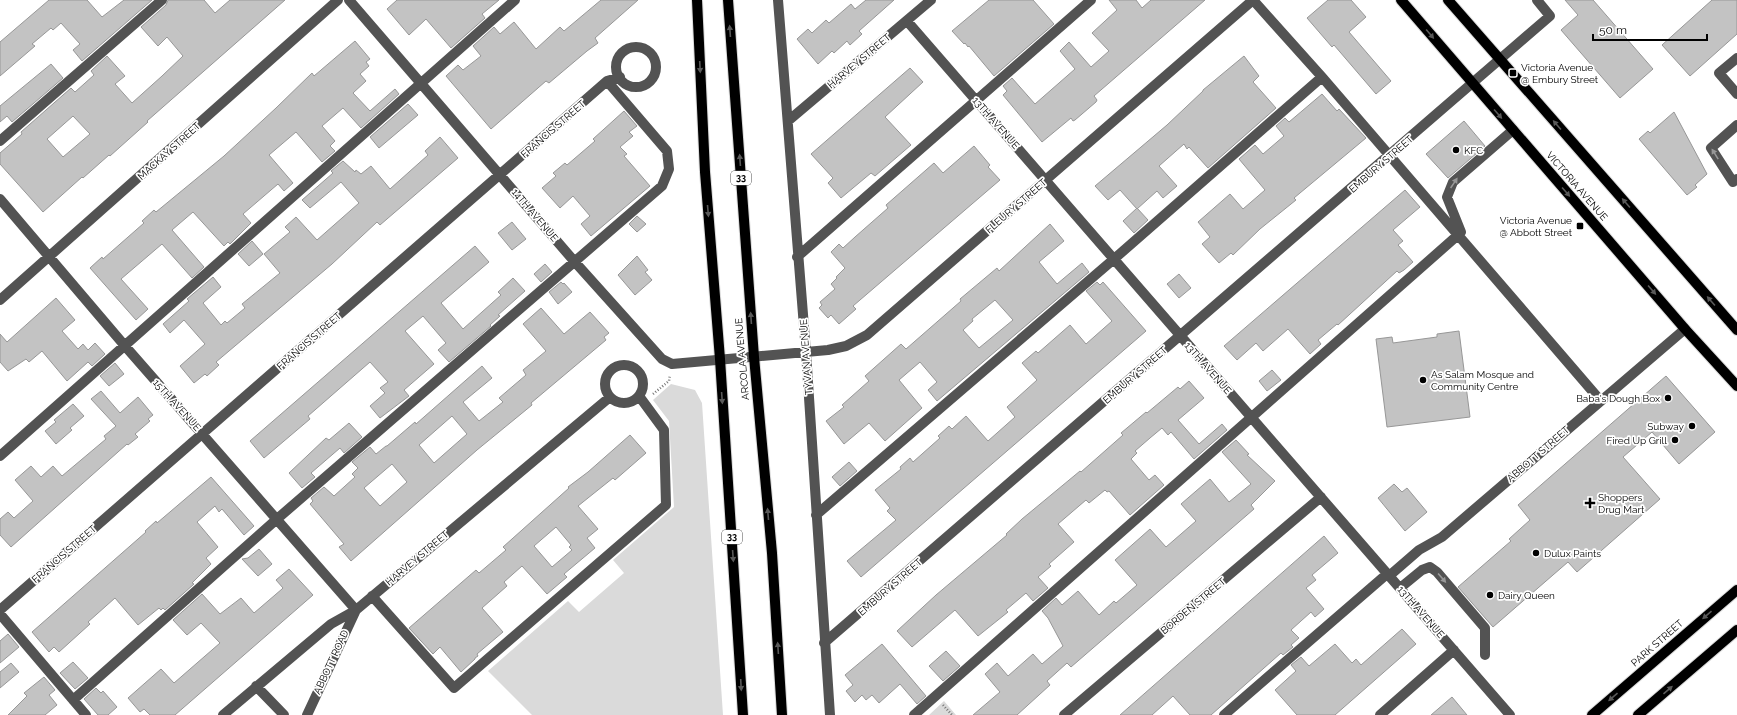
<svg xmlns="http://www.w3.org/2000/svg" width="1737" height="715" font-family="Raleway,sans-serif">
	<rect width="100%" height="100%" fill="#fff"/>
	<path fill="#dadada" d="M671 384 695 390 702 403 723 715H532L488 671 568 601 579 612 624 573 613 560 674 507 669 421 653 400Z
		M944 701 956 715H929Z"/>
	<path fill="#c3c3c3" stroke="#979797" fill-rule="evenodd" d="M49 0H87L102 17 124 0H152L82 61 73 50 80 44 61 23 53 30 51 28 32 44 35 46 0 76V42Z
		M168 0H204L215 13 230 0H285L147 121 148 122 110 156 109 155 83 178 82 177 43 212 0 164V153L22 134 21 132 71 88 75 92 94 75 91 71 107 56 125 76 115 84 132 103 162 76 183 56 167 37 158 46 141 27 166 5ZM73 116 90 134 63 157 47 139Z
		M397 0H499L482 14 485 18 451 48 426 19 409 35 387 9Z
		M601 0H638L595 38 598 43 587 51 549 83 546 81 491 129 446 76 458 65 463 70 481 56 473 46 494 27 500 34 514 22 536 49 560 27 564 31Z
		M866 0H894L859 31 862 34 850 45 847 41 834 53 832 51 818 64 797 39 808 29 812 33 826 20 829 23 851 4 855 9Z
		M989 0H1033L1054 24 994 76 969 46 968 47 965 43 964 44 952 31Z
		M1109 0H1136L1142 8 1151 0H1205L1094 96 1097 100 1096 102 1075 120 1073 121 1071 118 1042 142 1003 95 1007 91 1003 86 1012 78 1035 104 1075 69 1060 51 1069 42 1091 67 1109 51 1092 33 1117 10Z
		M1328 0H1351L1366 17 1349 32 1391 81 1376 94 1334 45 1332 47 1307 18Z
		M1565 0H1593L1653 69 1620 98 1561 30 1578 15Z
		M1712 0H1737V34L1690 76 1662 45Z
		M355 41 370 59 366 62 369 66 360 74 366 81 353 93 370 111 395 89 399 94 361 128 343 108 322 126 335 141 330 146 335 151 322 162 296 132 269 155 293 183 284 191 278 184 243 214 251 223 230 244 228 242 224 246 193 212 172 230 204 267 192 278 162 244 121 279 148 309 136 320 90 268 102 257 103 259 144 223 142 221 154 210 156 212 224 156 276 108 312 73 314 76Z
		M1244 56 1259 76 1253 82 1276 108 1208 168 1189 147 1187 149 1184 144 1159 166 1177 186 1163 198 1157 191 1137 209 1120 190 1108 200 1095 186 1167 125 1203 91V90Z
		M51 64 63 78 12 122 7 116 0 122V106Z
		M910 68 923 82 885 117 911 145 875 176 871 173 841 198 828 183 833 178 811 154Z
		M1322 94 1337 111 1339 109 1366 138 1294 198 1296 200 1260 229 1233 255 1231 253 1219 263 1202 244 1210 237 1198 222 1230 194 1243 209 1265 190 1239 159 1255 145 1263 154 1284 136 1276 126 1285 118 1289 122Z
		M408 104 418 115 379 148 370 137Z
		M624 111 637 126 629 132 633 136 620 147 627 154 624 156 650 186 591 236 581 224 590 216 573 196 560 208 542 188 556 176 553 173 565 163 567 165 595 141 593 139Z
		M1674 112 1707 174 1695 185 1697 187 1687 195 1639 139 1648 131 1650 133Z
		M1464 121 1485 146 1448 178 1426 154Z
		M440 137 458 158 380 225 377 222 332 264 216 362 219 365 207 376 205 374 194 383 180 366 205 344 184 320 170 333 163 324 189 301 187 299 213 277 221 287 203 303 221 325 225 321 227 323 245 308 242 304 280 273 264 254 290 232 285 227 296 217 317 240 359 203 341 182 310 208 302 200 333 173 331 171 343 161 355 172 356 170 361 174 371 166 390 189 428 155 425 151Z
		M974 146 990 165 988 167 1000 180 853 306 856 309 839 324 831 315 828 318 819 308 822 305 820 302 835 289 831 284 837 278 836 277 845 268 831 252 839 244 843 248 855 237 888 208 886 205 934 163 943 173Z
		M1405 190 1420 207 1393 230 1403 241 1398 245 1413 262 1404 270 1399 273 1397 271 1338 325 1337 324 1318 340 1321 344 1310 354 1288 329 1263 351 1256 343 1237 360 1224 346Z
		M1137 208 1148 220 1134 233 1123 221Z
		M637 216 646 224 637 232 629 224Z
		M512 222 526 239 512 250 498 233Z
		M1050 224 1064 241 1039 262 1057 284 1082 263 1089 272 937 401 928 390 937 382 920 362 899 380 922 408 885 441 869 423 844 444 826 421 844 407 842 405 869 381 865 376 901 344 906 349 961 301 960 299 997 268 999 271ZM995 300 1013 320 979 348 963 330 973 321 972 319Z
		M252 241 263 254 249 266 238 254Z
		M475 246 489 262 441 303 463 329 501 295 498 292 513 278 525 291 498 315 500 316 490 325 491 326 449 362 438 350 446 343 423 316 405 331 434 364 404 390 409 396 380 418 370 406 385 393 380 388 388 382 370 362 308 416 310 419 264 458 250 441Z
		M637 256 648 270 645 272 652 280 635 295 618 275Z
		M545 264 552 272 541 282 534 274Z
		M1179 274 1191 288 1179 298 1167 284Z
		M561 282 563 284 564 283 572 292 558 304 549 292Z
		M1097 282 1100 285 1103 282 1146 331 861 577 847 561 896 520 887 511 890 508 875 490 901 469 900 467 910 458 913 462 940 438 938 436 949 426 952 429 966 416 988 441 1015 417 1007 407 1037 380 1022 363 1036 351 1038 353 1070 325 1086 344 1112 321 1086 291Z
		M56 298 75 320 62 331 78 349 83 344 88 350 95 343 105 354 92 366 88 362 67 381 42 351 29 362 26 359 8 371 0 362V334L7 342Z
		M541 308 564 334 590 312 609 333 604 337 606 340 531 403 532 405 477 450 351 561 339 547 344 544 310 504 313 501 311 498 324 487 334 496 355 477 352 474 358 468 352 462 370 447 376 454 386 446H387L415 422 416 424 482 366 492 378 463 402 479 421 503 402 499 398 526 375 523 370 546 351 523 324ZM452 416 467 434 434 463 419 445ZM392 464 407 482 380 506 364 488Z
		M1459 331 1470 417 1387 427 1376 339 1392 337 1393 343 1437 337V334Z
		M115 363 124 374 109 386 100 376Z
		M1272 370 1281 380 1267 391 1259 381Z
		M1666 376 1715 432 1679 464 1652 432 1623 457 1660 499 1577 572 1568 562 1493 627 1458 587 1511 541 1509 539 1530 520 1518 505Z
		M1189 381 1204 398 1178 420 1199 444 1222 424 1227 430 1194 459 1171 432 1168 435 1162 428 1150 438 1135 451 1137 453 1131 459 1149 480 1155 475 1164 485 1130 515 1109 491 1107 492 1105 490 1089 503 1086 500 1058 524 1074 542 1049 564 1051 566 1038 577 1048 588 1033 601 1026 593 1006 610 1008 612 978 636 955 610 912 647 897 631 936 595 1007 535 1006 534 1022 519 1080 471 1081 472 1123 435 1121 433 1146 412 1147 413 1178 387 1180 389Z
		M101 391 120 413 138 397 153 415 148 419 150 421 135 434 138 437 128 445 127 444 11 547 0 535V519L8 512 14 518 33 501 15 480 31 466 41 477 53 466 62 476 106 439 104 436 116 426 91 399Z
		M73 404 84 416 70 428 72 430 56 444 45 431 56 422 54 420Z
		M349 423 362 437 344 453 340 448 311 473 315 477 302 488 289 473 326 438 329 440Z
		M630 435 646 453 615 480 613 478 578 506 598 529 587 538 595 548 564 574 567 577 547 594 522 566 504 582 507 586 482 608 503 632 477 654 478 656 475 658V659L461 672 440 647 433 654 409 628 476 570 479 573 506 550 503 547 569 488 568 487 588 472ZM556 527 571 545 569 547 572 550 552 567 534 546Z
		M1236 440 1249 454 1247 455 1275 481 1251 505 1254 509 1071 667 1067 663 1047 681 1050 685 1017 715H973L1000 692 985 674 997 663 1008 676 1033 654 1042 664 1063 646 1048 618 1042 611 1056 598 1062 605 1078 591 1099 615 1114 601 1116 603 1137 585 1115 560 1150 529 1166 547 1196 521 1181 504 1210 479 1229 502 1251 484 1222 452Z
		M849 462 857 471 840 486 832 477Z
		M211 477 254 526 244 535 222 509 219 512 215 506 197 522 218 547 206 558 211 564 192 583 194 584 165 610 163 608 161 610 159 608 138 625 115 598 88 622 90 624 59 652 54 647 49 652 32 632 146 532 145 531 156 521 157 523Z
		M1394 484 1402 492 1407 488 1427 512 1405 531 1378 498Z
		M1324 536 1338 553 1312 575 1316 580 1306 588 1324 609 1315 617 1311 612 1291 630 1299 638 1291 645 1293 647 1283 655 1281 653 1211 715H1190L1173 696 1152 715H1120Z
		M259 549 272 564 258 576 242 559 248 558Z
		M289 569 313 595 175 715H150L144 709 140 712 128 698 161 669 174 683 220 643 201 623 187 635 173 620 202 594 220 614 241 598 254 613 282 589 283 588 276 580Z
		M1402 629 1416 644 1335 715H1297L1275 690 1296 671 1291 665 1301 657 1309 666 1335 644 1352 663 1356 659 1361 665Z
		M8 634 19 647 0 663V641Z
		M882 644 926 696 917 704 900 684 879 703 872 695 866 700 862 695 855 702 846 691 853 685 845 675Z
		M946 651 960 666 943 681 929 666Z
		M73 662 88 678 75 689 60 673Z
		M11 663 19 672 0 688V672Z
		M44 677 55 690 49 695 57 705 45 715H8L27 696 24 693Z
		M96 688 101 693 103 691 117 707 108 715H98L84 699Z
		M1452 697 1467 715H1431Z"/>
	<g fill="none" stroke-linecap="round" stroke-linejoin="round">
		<defs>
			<path id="major" d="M697 0 705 172 720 359 743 715
				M728 0 754 357 772 553 782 715
				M1401 0 1685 329 1737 386
				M1448 0 1737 330
				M1592 715 1737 590
				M1638 715 1737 630"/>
		</defs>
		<use href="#major" stroke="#dbdbdb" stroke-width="12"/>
		<path stroke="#757575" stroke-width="2.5" stroke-dasharray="1 2" stroke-linecap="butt" d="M653 394 669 381 670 375
			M943 705 952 715"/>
		<path stroke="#535353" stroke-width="10" d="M349 0 574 261 662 359 672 364 828 350 846 346 867 335 1253 0
			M778 0 806 352 830 715
			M1253 0 1322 77 1600 400
			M907 21 1510 715
			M616 67a20 20 0 1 1 40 0a20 20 0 1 1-40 0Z
			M1737 58 1719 73 1737 94
			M788 121 931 0
			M1737 125 1711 148 1733 182 1737 179
			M0 141 162 0
			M0 199 125 346 356 610
			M1461 232 1447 197 1453 182 1513 130
			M797 257 1091 0
			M0 300 338 0
			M605 384a19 19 0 1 1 38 0a19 19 0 1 1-38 0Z
			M0 456 515 0
			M816 515 1114 259 1322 77
			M1389 576 1419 550 1442 537 1685 329
			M1400 588 1422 570 1430 567 1437 572 1485 628V655
			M372 596 454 688 666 505 664 430 639 396
			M0 610 607 81 620 77
			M0 614 86 715
			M824 643 1550 16 1537 0
			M256 686 284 715
			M73 700 277 519 662 186 669 169 667 151 607 81
			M223 715 331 624 356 610 610 397
			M307 715 356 610
			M914 715 1458 235
			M1064 715 1321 497
			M1224 715 1387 574
			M1380 715 1454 650"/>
		<use href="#major" stroke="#000" stroke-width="10"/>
	</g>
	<defs><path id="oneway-solid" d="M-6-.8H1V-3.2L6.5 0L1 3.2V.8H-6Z"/></defs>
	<g fill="#595959">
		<use href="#oneway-solid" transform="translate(730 31) rotate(-94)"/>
		<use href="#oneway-solid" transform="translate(1430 34) rotate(50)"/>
		<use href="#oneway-solid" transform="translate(700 67) rotate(87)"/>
		<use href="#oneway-solid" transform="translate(1498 114) rotate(49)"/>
		<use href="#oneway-solid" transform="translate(1557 125) rotate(-131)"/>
		<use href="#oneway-solid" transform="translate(740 160) rotate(-94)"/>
		<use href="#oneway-solid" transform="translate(1566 192) rotate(49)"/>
		<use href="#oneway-solid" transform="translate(1626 203) rotate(-131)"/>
		<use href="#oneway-solid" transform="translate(708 211) rotate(85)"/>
		<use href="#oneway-solid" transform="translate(1652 290) rotate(49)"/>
		<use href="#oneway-solid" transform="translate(1711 301) rotate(-131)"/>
		<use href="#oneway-solid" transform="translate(751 318) rotate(-94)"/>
		<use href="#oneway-solid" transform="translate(722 398) rotate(86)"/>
		<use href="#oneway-solid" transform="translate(768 514) rotate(-95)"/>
		<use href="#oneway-solid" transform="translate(733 556) rotate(86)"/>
		<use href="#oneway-solid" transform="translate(1707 615) rotate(139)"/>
		<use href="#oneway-solid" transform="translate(778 648) rotate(-94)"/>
		<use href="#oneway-solid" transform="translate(741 685) rotate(87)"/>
		<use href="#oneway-solid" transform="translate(1668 690) rotate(-41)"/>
		<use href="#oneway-solid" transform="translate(1613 697) rotate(139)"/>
	</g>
	<g fill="#989898">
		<use href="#oneway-solid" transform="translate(1715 154) rotate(-122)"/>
		<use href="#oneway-solid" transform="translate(1454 183) rotate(-56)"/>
		<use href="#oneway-solid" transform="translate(1442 578) rotate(49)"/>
	</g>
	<g fill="#000" stroke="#fff" stroke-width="1.5">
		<rect x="1509" y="69" width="8" height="8" rx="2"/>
		<circle cx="1456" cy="150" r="4"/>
		<rect x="1576" y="222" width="8" height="8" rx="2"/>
		<circle cx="1423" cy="380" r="4"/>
		<circle cx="1668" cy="398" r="4"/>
		<circle cx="1692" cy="426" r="4"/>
		<circle cx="1675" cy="440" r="4"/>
		<path d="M1588 497h4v4h4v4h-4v4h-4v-4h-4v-4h4z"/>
		<circle cx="1536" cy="553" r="4"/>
		<circle cx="1490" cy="595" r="4"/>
	</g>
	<g text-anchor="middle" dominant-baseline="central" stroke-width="3.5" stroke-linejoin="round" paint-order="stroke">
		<g fill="#fff" stroke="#4c4c4c" stroke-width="1">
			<rect x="731" y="171" width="20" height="14" rx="3"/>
			<rect x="722" y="530" width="20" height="14" rx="3"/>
		</g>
		<g font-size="9" font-weight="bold" fill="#000">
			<text x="741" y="178">33</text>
			<text x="732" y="537">33</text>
		</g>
		<g font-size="10" fill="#000" stroke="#fff">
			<text transform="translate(859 61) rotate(-40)">HARVEY STREET</text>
			<text transform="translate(996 123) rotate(49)">13TH AVENUE</text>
			<text transform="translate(553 129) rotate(-41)">FRANCIS STREET</text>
			<text transform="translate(169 151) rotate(-42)">MACKAY STREET</text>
			<text transform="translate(1381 164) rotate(-41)">EMBURY STREET</text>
			<text transform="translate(1577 186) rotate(49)">VICTORIA AVENUE</text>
			<text transform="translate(1016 206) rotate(-41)">FLEURY STREET</text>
			<text transform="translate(535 215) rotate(50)">14TH AVENUE</text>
			<text transform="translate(309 341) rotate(-41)">FRANCIS STREET</text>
			<text transform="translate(806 357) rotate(-94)">TYVAN AVENUE</text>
			<text transform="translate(742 359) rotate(-95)">ARCOLA AVENUE</text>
			<text transform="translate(1208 368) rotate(49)">13TH AVENUE</text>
			<text transform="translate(1135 375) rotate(-41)">EMBURY STREET</text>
			<text transform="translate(177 405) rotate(48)">15TH AVENUE</text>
			<text transform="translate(1538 454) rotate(-41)">ABBOTT STREET</text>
			<text transform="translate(64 554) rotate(-41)">FRANCIS STREET</text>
			<text transform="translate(417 558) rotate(-40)">HARVEY STREET</text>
			<text transform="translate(890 587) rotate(-41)">EMBURY STREET</text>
			<text transform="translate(1193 606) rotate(-40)">BORDEN STREET</text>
			<text transform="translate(1421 612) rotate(49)">13TH AVENUE</text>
			<text transform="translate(1657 643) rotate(-41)">PARK STREET</text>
			<text transform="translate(331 662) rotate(-65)">ABBOTT ROAD</text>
		</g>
		<g font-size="10" fill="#000" stroke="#fff" text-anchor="start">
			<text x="1521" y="67">Victoria Avenue<tspan x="1521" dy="12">@ Embury Street</tspan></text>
			<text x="1464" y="150">KFC</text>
			<text x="1572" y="220" text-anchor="end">Victoria Avenue<tspan x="1572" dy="12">@ Abbott Street</tspan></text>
			<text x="1431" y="374">As Salam Mosque and<tspan x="1431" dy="12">Community Centre</tspan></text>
			<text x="1660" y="398" text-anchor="end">Baba's Dough Box</text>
			<text x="1684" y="426" text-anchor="end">Subway</text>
			<text x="1667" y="440" text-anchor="end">Fired Up Grill</text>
			<text x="1598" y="497">Shoppers<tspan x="1598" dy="12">Drug Mart</tspan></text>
			<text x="1544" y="553">Dulux Paints</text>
			<text x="1498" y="595">Dairy Queen</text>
		</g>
	</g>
	<path d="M1593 34v6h114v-6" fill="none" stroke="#000000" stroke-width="2"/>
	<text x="1599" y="34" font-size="12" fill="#000000" stroke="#ffffff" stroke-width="3" paint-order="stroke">50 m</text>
</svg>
